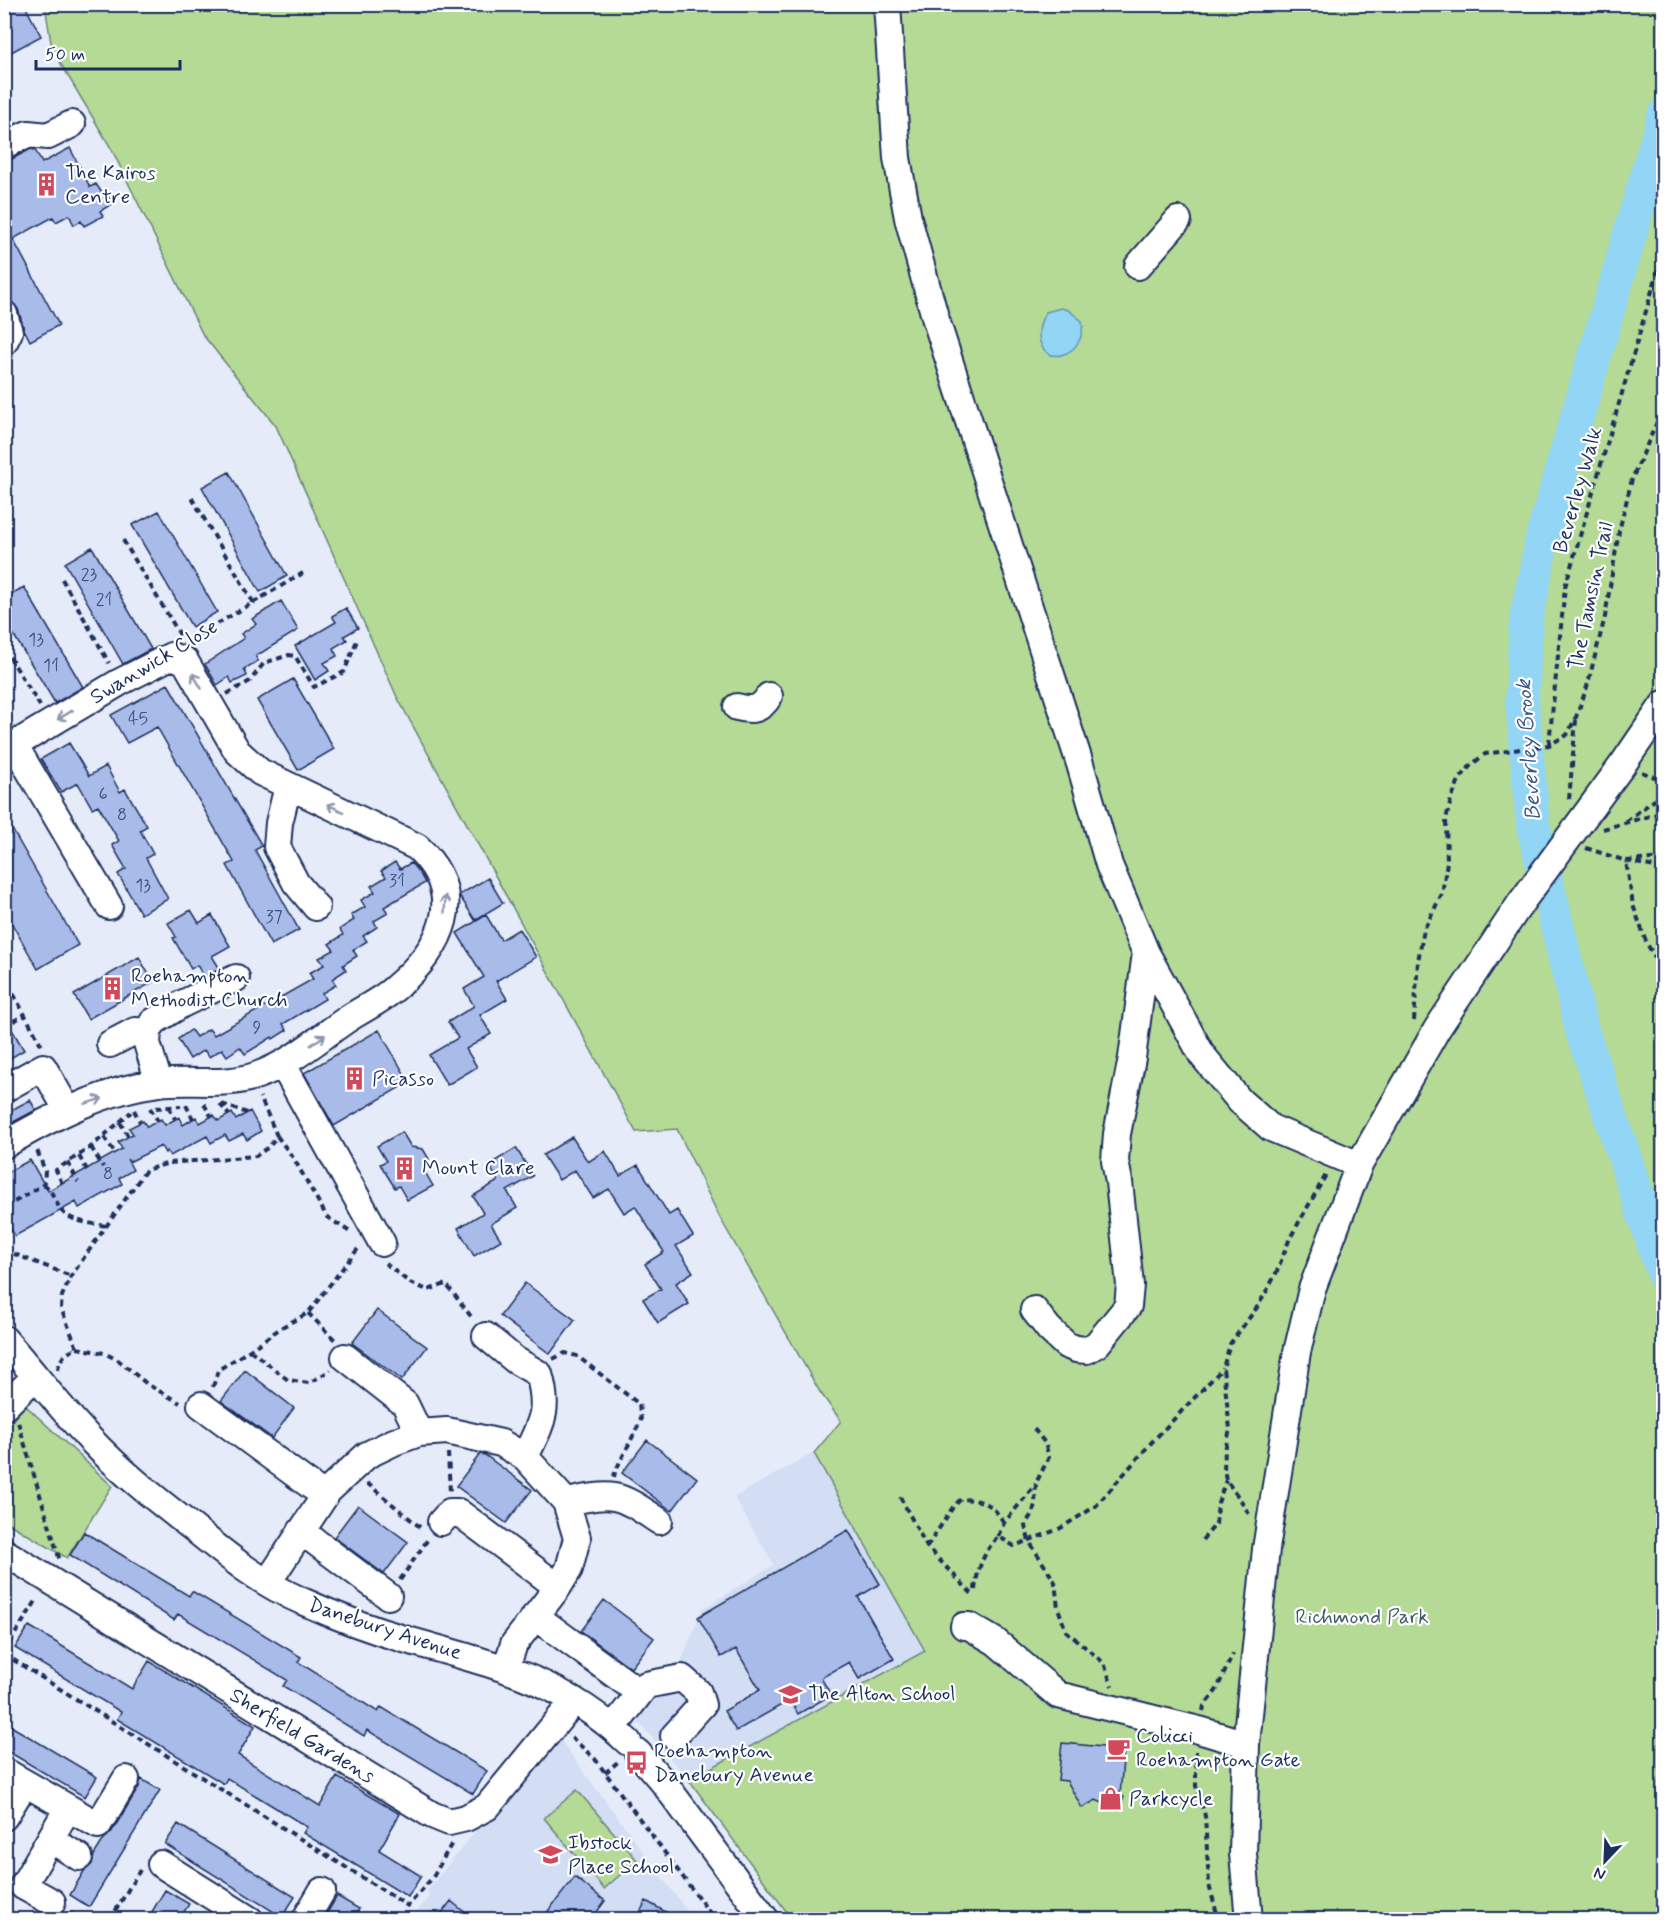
<svg xmlns="http://www.w3.org/2000/svg" width="1668" height="1924" font-family="Mynerve,sans-serif">
	<rect width="100%" height="100%" fill="#e5ebf8"/>
	<filter id="ink" filterUnits="userSpaceOnUse"><feTurbulence type="fractalNoise" baseFrequency=".0167" numOctaves="2"/><feDisplacementMap in="SourceGraphic" scale="12" xChannelSelector="R" yChannelSelector="G"/><feConvolveMatrix kernelMatrix="1 2 1 2 8 2 1 2 1" color-interpolation-filters="sRGB"/></filter>
	<g filter="url(#ink)">
		<path fill="#d3ddf4" d="M814 1453 920 1643 1074 1919H792L689 1780 642 1726 626 1710 679 1667 702 1609 774 1565 734 1497Z
			M555 1733 693 1919 410 1920 429 1897 427 1891Z"/>
		<path fill="#b4da96" stroke="#68847a" stroke-width="1.5" d="M45 5H1663V1919H792L689 1780 925 1651 814 1453 841 1421 820 1392 720 1218 677 1129 636 1132 397 697 276 426 203 335 111 148 52 49Z
			M25 1405 112 1486 67 1558 8 1523 5 1526V1430Z
			M577 1790 637 1860 604 1889 544 1818Z"/>
		<path fill="#93d5f5" stroke="#6393b9" stroke-width="1.5" d="M1061 308 1068 310 1082 321C1088 355 1041 371 1039 335 1039 327 1041 319 1046 312Z"/>
		<g fill="none" stroke-linecap="round" stroke-linejoin="round">
			<path stroke="#93d5f5" stroke-width="34" d="M1664 116 1544 531 1526 619 1522 700 1533 825 1583 1034 1664 1275"/>
		</g>
		<path fill="#a8bbe9" stroke="#1b2f5e" stroke-width="1.5" d="M4 4H24L41 36 4 56Z
			M70 148 90 187 96 184 102 193 106 191 112 204 100 211 103 216 84 226 81 221 74 225 69 215 56 222 53 217 13 239 59 325 30 341 24 329 18 309 4 294V163L31 149 35 150 42 163Z
			M229 472 287 576 260 592 202 487Z
			M159 511 217 612 192 627 132 525Z
			M92 547 151 649 123 664 65 563Z
			M24 587 83 687 55 703 4 619V598Z
			M281 601 298 630 256 656 258 661 244 669 247 676 232 683 229 677 217 685 205 664 244 638 241 634 256 624 252 619Z
			M346 608 358 628 344 636 347 640 333 648 337 656 324 663 329 671 315 680 295 646 336 622 332 616Z
			M293 679 334 749 298 770 257 700Z
			M168 684 262 846 255 850 299 930 271 945 227 865 234 862 157 727 127 743 111 715Z
			M69 743 89 776 106 766 120 792 125 789 147 826 140 830 153 854 146 858 168 899 141 914 118 874 126 869 112 845 119 841 98 805 92 808 78 783 61 792 41 759Z
			M4 815 78 945 38 969 4 910Z
			M395 862 400 869 411 863 420 874 425 883 384 907 388 913 374 921 377 927 363 936 367 941 353 950 357 956 343 965 346 970 332 979 336 985 322 993 325 999 283 1024 287 1030 273 1039 272 1037 245 1054 240 1047 227 1056 222 1049 209 1057 204 1050 190 1059 178 1039 191 1030 196 1037 209 1029 214 1035 313 979 309 973 324 965 319 958 334 950 329 944 343 935 340 929 354 920 351 915 365 907 361 900 375 892 371 886 386 877 381 871Z
			M488 878 503 903 475 920 459 895Z
			M191 910 199 923 212 915 230 946 212 956 220 969 204 977 197 965 191 969 173 938 176 937 168 923Z
			M486 915 501 940 519 929 536 957 496 981 507 999 480 1015 491 1034 466 1049 477 1067 447 1085 429 1055 458 1038 448 1022 474 1006 464 989 484 977 457 933Z
			M139 957 153 982 88 1019 74 995Z
			M4 1016 24 1050 4 1062Z
			M379 1030 409 1082 334 1126 304 1073Z
			M30 1100 36 1110 4 1127V1114Z
			M250 1111 261 1131 247 1140 243 1134 229 1141 225 1135 211 1143 207 1136 170 1156 167 1151 165 1153 161 1146 129 1162 127 1159 133 1170 119 1178 122 1184 79 1208 76 1202 15 1236 4 1217V1174L30 1160 48 1191 122 1149 118 1142 133 1134 129 1128 143 1121 147 1127 161 1119 165 1125 179 1117 183 1125 196 1117 200 1123 214 1115 218 1121 232 1113 236 1120Z
			M402 1132 411 1147 423 1149 429 1159 425 1172 433 1186 407 1200 399 1186 395 1188 380 1164 386 1161 377 1146Z
			M572 1137 588 1162 605 1151 620 1176 638 1165 669 1215 677 1210 693 1236 676 1246 693 1272 676 1283 689 1304 658 1323 643 1299 661 1289 645 1264 664 1252 635 1206 624 1213 609 1189 593 1198 575 1170 559 1180 543 1155Z
			M516 1148 533 1176 507 1191 517 1208 491 1224 501 1240 474 1256 458 1228 483 1213 473 1196 498 1181 489 1165Z
			M525 1283 575 1320 550 1354 500 1316Z
			M377 1310 427 1347 402 1380 352 1343Z
			M245 1370 294 1408 272 1438 221 1401Z
			M647 1440 697 1478 672 1511 622 1473Z
			M480 1454 485 1455 532 1490 506 1523 456 1486Z
			M358 1505 408 1542 384 1574 334 1537Z
			M848 1530 880 1584 858 1597 894 1659 859 1679 849 1662 821 1678 831 1695 798 1714 790 1700 736 1731 724 1711 760 1690 736 1649 721 1657 698 1617Z
			M84 1532 189 1596 192 1591 301 1657 298 1662 378 1712 381 1707 487 1771 473 1794 367 1730 364 1736 283 1686 287 1680 178 1614 174 1620 70 1555Z
			M604 1600 654 1638 631 1668 581 1631Z
			M29 1626 132 1689 149 1661 255 1726 238 1755 320 1806 337 1777 400 1814 379 1850 421 1876 408 1897 303 1833 307 1827 227 1778 224 1784 117 1719 121 1712 15 1648Z
			M4 1722 97 1777 85 1797 4 1749Z
			M1062 1743 1124 1749 1120 1795 1124 1797 1118 1810 1096 1800 1082 1808 1067 1781 1058 1780Z
			M141 1779 160 1790 89 1907 70 1895 84 1871 92 1864 94 1855 104 1839 111 1833 139 1787Z
			M178 1824 295 1897 282 1917 165 1844Z
			M575 1877 605 1901 591 1920H541Z
			M165 1890 189 1904 179 1920H147Z
			M337 1896 359 1909 353 1920H323Z
			M451 1901 474 1920H436Z
			M646 1901 680 1920H636Z"/>
		<g fill="none" stroke-linecap="round" stroke-linejoin="round">
			<defs>
				<path id="minor" d="M887 4 897 158 908 218 935 317 1080 764 1109 865 1146 953 1202 1055 1240 1101 1271 1128 1359 1165
					M4 145 28 134 48 136 72 124
					M1138 266 1178 220
					M4 314 9 332 4 342
					M737 707C752 711 761 710 769 696
					M15 746 109 906
					M4 751 120 682 171 656 185 661 237 751 260 772 417 847C469 896 442 948 395 988 381 1001 362 1009 346 1020 317 1040 291 1063 258 1075 226 1087 192 1079 159 1083 105 1089 50 1118 4 1145
					M288 786 279 823 277 847 296 883 316 907
					M110 1044 135 1031 148 1032
					M283 1065 382 1243
					M159 1083 147 1043 148 1032 153 1022 182 1004 236 978
					M4 1089 43 1067 68 1111
					M1034 1310 1049 1329 1066 1345 1076 1349 1087 1350 1097 1344 1128 1306 1130 1285 1119 1182 1115 1161 1117 1134 1132 1058 1146 953
					M486 1336 515 1360 539 1374C550 1412 541 1423 525 1457
					M4 1339C33 1372 59 1407 90 1439 121 1472 157 1500 193 1528 226 1555 262 1584 302 1601 335 1616 369 1629 404 1639 490 1664 560 1677 628 1742
					M345 1357 405 1404 419 1433
					M201 1405 325 1496
					M4 1407 35 1377
					M566 1502C616 1492 617 1493 659 1521
					M441 1522 450 1512H458L558 1587
					M301 1531 388 1596
					M4 1552 432 1815 449 1822 466 1818 487 1807 574 1701
					M268 1582 328 1491 367 1455 394 1442 419 1433 447 1431 501 1443 525 1457 566 1502 577 1538 569 1569 558 1587 514 1644 506 1668
					M535 1616 629 1685
					M964 1626H969L996 1642 1058 1695 1199 1730 1246 1744
					M613 1728 646 1685 682 1678 698 1692 702 1705 674 1736
					M638 1753 664 1783 766 1920
					M4 1771 98 1825 126 1779
					M4 1817 25 1783
					M50 1839 79 1857
					M161 1864 250 1920
					M52 1902 23 1886 68 1808
					M305 1920 322 1891
					M1249 1920 1243 1854 1246 1744 1266 1549 1297 1352 1312 1289 1359 1165 1437 1029 1520 904 1623 764 1664 704"/>
			</defs>
			<use href="#minor" stroke="#1b2f5e" stroke-width="30"/>
			<path stroke="#1b2f5e" stroke-width="4" stroke-dasharray="6 4.5" stroke-linecap="butt" d="M192 498 253 602
				M123 540 180 635
				M62 579 109 663
				M190 640 303 573
				M4 648 40 706
				M227 694 250 681 264 663 289 655 295 656 314 687 344 672 358 638
				M1549 744 1565 587 1664 250
				M1642 772 1664 781
				M1569 799 1576 720
				M1626 821 1664 793
				M1603 829 1664 812
				M1586 848 1626 861 1664 869
				M1664 858 1626 861 1633 905 1647 944 1664 972
				M4 1001 14 995 43 1048
				M1414 1021 1418 961 1424 929 1442 894 1447 862 1446 819 1451 800 1459 780 1471 765 1485 754 1549 745 1567 735 1576 717 1587 687 1605 617 1619 531 1632 479 1664 406
				M4 1026 25 1015
				M204 1104 211 1116
				M220 1104 229 1115
				M222 1104 247 1113
				M186 1105 193 1119
				M169 1107 175 1119
				M150 1108 158 1121
				M156 1108 181 1106
				M134 1110 140 1122
				M120 1122 128 1136
				M277 1136 294 1159 327 1217 350 1232
				M104 1137 115 1153
				M91 1147 103 1167
				M79 1156 87 1170
				M68 1162 78 1182
				M62 1183 56 1170 91 1147 131 1112
				M44 1184C52 1191 55 1200 60 1209 69 1222 91 1223 106 1226
				M4 1204 16 1201 44 1184 45 1171 37 1150
				M4 1250 71 1276
				M385 1263 410 1283 428 1290 446 1284 473 1319
				M308 1313 335 1340
				M77 1348 104 1353 118 1360 147 1384 180 1403
				M250 1350 288 1380 309 1383 331 1370
				M553 1359 565 1353 577 1356 639 1404 641 1420 615 1472 614 1477
				M58 1370C59 1358 66 1353 77 1348L61 1308 62 1296 71 1276 146 1170 169 1163 256 1156 270 1146 277 1136 260 1097
				M213 1387 218 1370 250 1350 282 1327 308 1313 360 1246
				M18 1422 60 1561
				M1034 1429 1045 1443 1049 1457 1036 1483 1035 1504 1033 1512 1025 1525 1029 1541 1055 1582 1058 1608 1066 1631 1104 1663 1112 1686
				M448 1453 450 1493
				M367 1483 421 1528
				M900 1497 927 1547 973 1595
				M1249 1514 1242 1502 1226 1480 1224 1469 1225 1450 1230 1429 1223 1368 1230 1344 1258 1306 1275 1276 1290 1238 1327 1173
				M998 1536 1004 1523 1036 1484
				M1202 1540 1216 1524 1218 1503 1226 1480
				M927 1547 953 1507 961 1499C984 1500 992 1503 1004 1523
				M400 1580 428 1539
				M975 1590C977 1569 984 1552 998 1536L1014 1546 1059 1529 1096 1506 1150 1444 1223 1368
				M4 1651 38 1598
				M4 1654 408 1906 433 1877 453 1841
				M1203 1711 1204 1706 1216 1691 1233 1654
				M571 1737 595 1759 715 1920
				M1196 1751V1786L1205 1816 1209 1885 1216 1910 1222 1920
				M605 1773 620 1760
				M70 1913 79 1920
				M110 1920 140 1870"/>
			<use href="#minor" stroke="#fff" stroke-width="26"/>
		</g>
		<defs><path id="oneway-shaft" d="M-6 0H5M1.5-3L5.5 0L1.5 3" fill="none" stroke-width="1.6" stroke-linecap="round" stroke-linejoin="round" transform="scale(1.5)"/></defs>
		<g stroke="#8d97ae">
			<use href="#oneway-shaft" transform="translate(197 681) rotate(-121)"/>
			<use href="#oneway-shaft" transform="translate(65 715) rotate(149)"/>
			<use href="#oneway-shaft" transform="translate(335 808) rotate(-155)"/>
			<use href="#oneway-shaft" transform="translate(445 904) rotate(-87)"/>
			<use href="#oneway-shaft" transform="translate(318 1040) rotate(-35)"/>
			<use href="#oneway-shaft" transform="translate(94 1101) rotate(-18)"/>
		</g>
	</g>
	<defs>
		<symbol id="building-bare" viewBox="-9 -9 18 18"><path d="M-4-6H4V6H1V3H-1V6H-4ZM-2.5-4.3h1.7v1.8h-1.7ZM.8-4.3h1.7v1.8H.8ZM-2.5-1h1.7V.8h-1.7ZM.8-1h1.7V.8H.8Z" fill="#d1495b" stroke="#fff" stroke-width="2.5" paint-order="stroke"/></symbol>
		<symbol id="school-bare" viewBox="-9 -9 18 18"><path d="M0-5L7-2L0 1L-7-2ZM-4 1L0 2.5L4 1V4Q0 6-4 4Z" fill="#d1495b" stroke="#fff" stroke-width="2.5" paint-order="stroke"/></symbol>
		<symbol id="cafe-bare" viewBox="-9 -9 18 18"><path d="M-5.5-4.5H6V0H3Q3 3.5 0 3.5H-2.5Q-5.5 3.5-5.5 0ZM3-3.2v2h1.7v-2ZM-6 4.5H4V6H-6Z" fill="#d1495b" stroke="#fff" stroke-width="2.5" paint-order="stroke"/></symbol>
		<symbol id="bus-bare" viewBox="-9 -9 18 18"><path d="M-5-6H5V4H4V6H2V4H-2V6H-4V4H-5ZM-3.5-4V0h7V-4ZM-3.5 1.2v1.5H-2V1.2ZM2 1.2v1.5H3.5V1.2Z" fill="#d1495b" stroke="#fff" stroke-width="2.5" paint-order="stroke"/></symbol>
		<symbol id="shop-bare" viewBox="-9 -9 18 18"><path d="M-5-2.5h2.3a2.7 3.5 0 0 1 5.4 0H5L5.5 6h-11ZM-1.5-2.5h3a1.5 2.3 0 0 0-3 0Z" fill="#d1495b" stroke="#fff" stroke-width="2.5" paint-order="stroke"/></symbol>
	</defs>
	<g fill-rule="evenodd">
		<use href="#building-bare" x="30" y="168" width="33" height="33"/>
		<use href="#building-bare" x="96" y="972" width="33" height="33"/>
		<use href="#building-bare" x="338" y="1062" width="33" height="33"/>
		<use href="#building-bare" x="388" y="1152" width="33" height="33"/>
		<use href="#school-bare" x="774" y="1678" width="33" height="33"/>
		<use href="#cafe-bare" x="1102" y="1732" width="33" height="33"/>
		<use href="#bus-bare" x="620" y="1746" width="33" height="33"/>
		<use href="#shop-bare" x="1094" y="1782" width="33" height="33"/>
		<use href="#school-bare" x="534" y="1838" width="33" height="33"/>
	</g>
	<g text-anchor="middle" dominant-baseline="central" stroke-width="4.5" stroke-linejoin="round" paint-order="stroke">
		<g font-size="18" fill="#3e5281">
			<text x="89" y="575">23</text>
			<text x="104" y="600">21</text>
			<text x="36" y="640">13</text>
			<text x="51" y="666">11</text>
			<text x="138" y="719">45</text>
			<text x="103" y="794">6</text>
			<text x="122" y="815">8</text>
			<text x="397" y="881">31</text>
			<text x="143" y="886">13</text>
			<text x="274" y="917">37</text>
			<text x="257" y="1028">9</text>
			<text x="108" y="1174">8</text>
		</g>
		<g font-size="21" fill="#1b2f5e" stroke="#fff" text-anchor="start">
			<text x="65" y="173">The Kairos<tspan x="65" dy="24">Centre</tspan></text>
			<text x="131" y="976">Roehampton<tspan x="131" dy="24">Methodist Church</tspan></text>
			<text x="372" y="1079">Picasso</text>
			<text x="422" y="1168">Mount Clare</text>
			<text x="808" y="1694">The Alton School</text>
			<text x="1136" y="1736">Colicci<tspan x="1136" dy="24">Roehampton Gate</tspan></text>
			<text x="654" y="1751">Roehampton<tspan x="654" dy="24">Danebury Avenue</tspan></text>
			<text x="1129" y="1799">Parkcycle</text>
			<text x="568" y="1843">Ibstock<tspan x="568" dy="24">Place School</tspan></text>
		</g>
		<g font-size="21" fill="#1b2f5e" stroke="#fff">
			<text transform="translate(1578 490) rotate(-74)">Beverley Walk</text>
			<text transform="translate(1591 596) rotate(-78)">The Tamsin Trail</text>
			<text transform="translate(154 662) rotate(-31)">Swanwick Close</text>
			<text transform="translate(385 1629) rotate(18)">Danebury Avenue</text>
			<text transform="translate(302 1736) rotate(31)">Sherfield Gardens</text>
		</g>
		<g font-size="21" fill="#415a6c" stroke="#fff">
			<text x="1362" y="1617">Richmond Park</text>
		</g>
		<g font-size="22" font-style="italic" fill="#395884" stroke="#fff">
			<text transform="translate(1529 750) rotate(-94)">Beverley Brook</text>
		</g>
	</g>
	<rect width="1668" height="1924" fill="none" stroke="#fff" stroke-width="24"/>
	<rect x="12" y="12" width="1644" height="1900" fill="none" stroke="#1b2f5e" stroke-width="2" filter="url(#ink)"/>
	<g transform="translate(1605 1861) rotate(203)" stroke="#ffffff" stroke-width="4.5" paint-order="stroke">
	<path d="M0-4.5L10 22L0 15L-10 22Z" fill="#1b2f5e"/>
	<text y="-9" font-size="16" font-weight="bold" text-anchor="middle" fill="#1b2f5e">N</text>
	</g>
	<path d="M36 60v9h144v-9" fill="none" stroke="#1b2f5e" stroke-width="3"/>
	<text x="45" y="60" font-size="18" fill="#1b2f5e" stroke="#ffffff" stroke-width="4.5" paint-order="stroke">50 m</text>
</svg>
